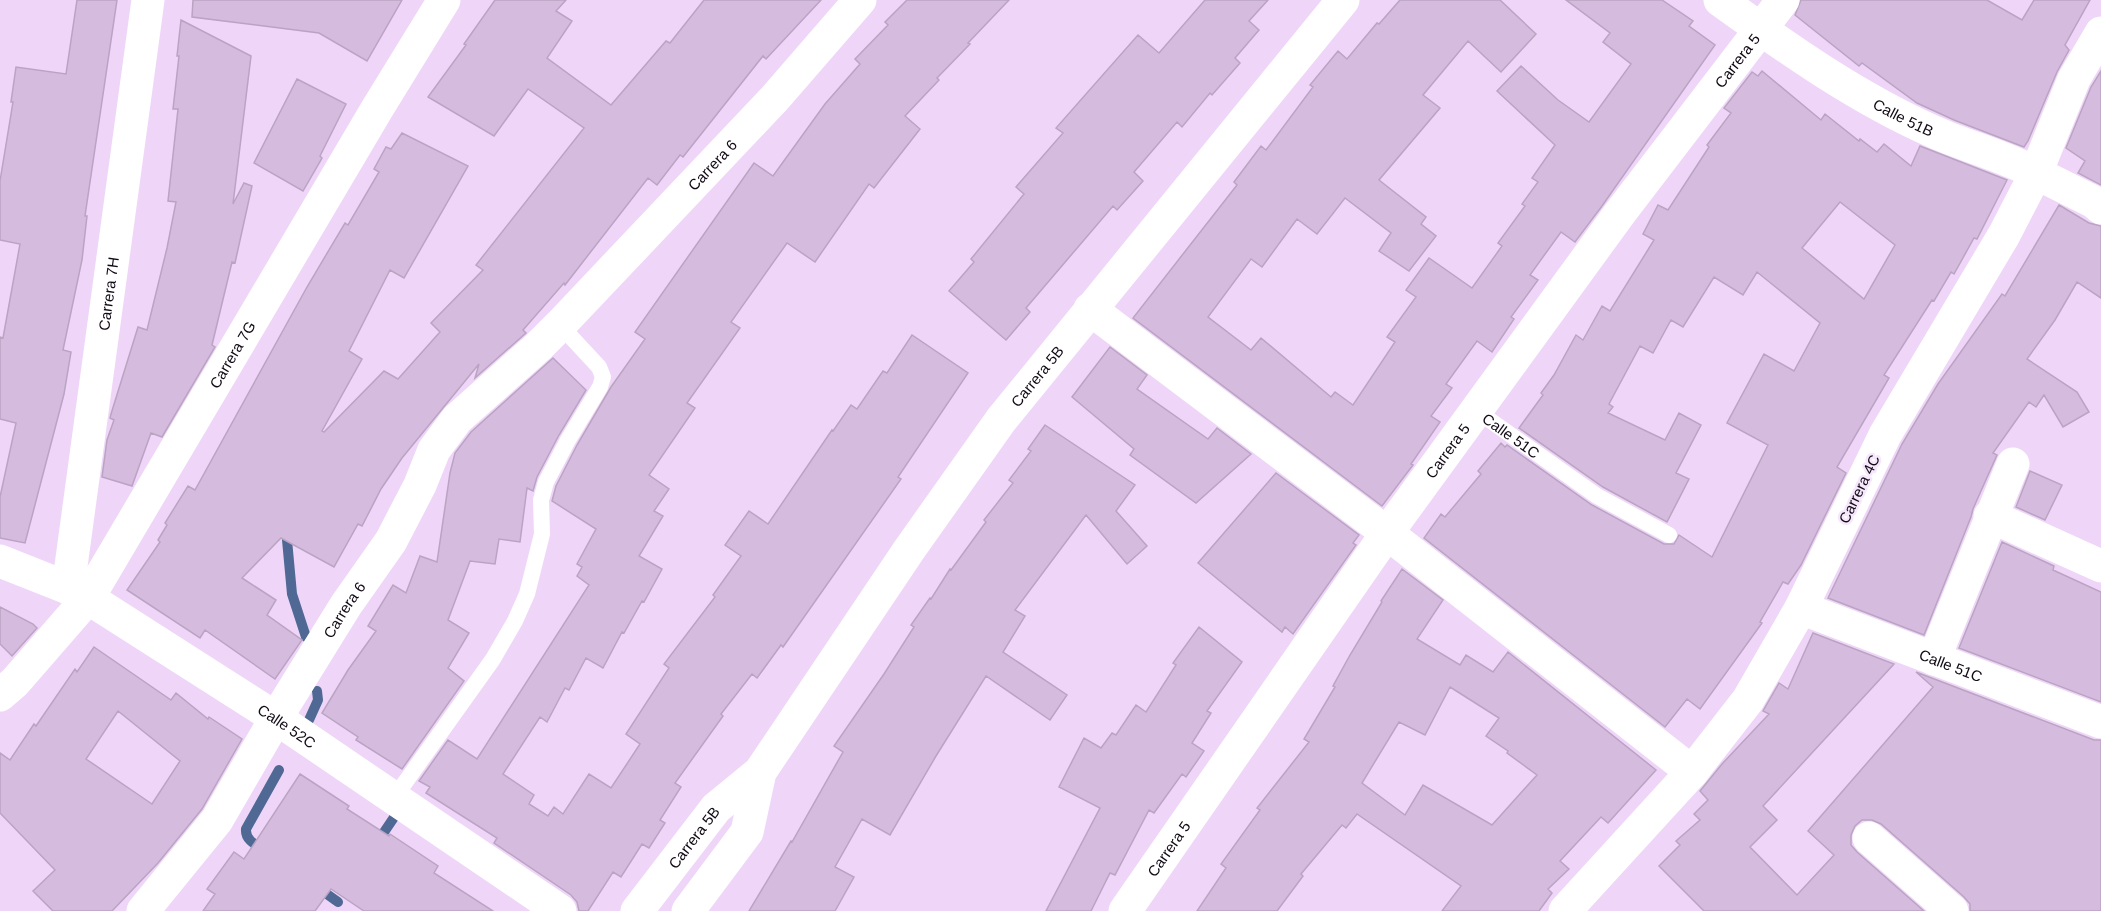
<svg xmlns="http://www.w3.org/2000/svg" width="2101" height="911" font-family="Helvetica,sans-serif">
	<rect width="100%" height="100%" fill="#efd6f8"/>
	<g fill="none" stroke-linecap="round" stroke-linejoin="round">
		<path stroke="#4f6994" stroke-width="10" d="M286 529 292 594 306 637
			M309 720 318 700 317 691
			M376 844 401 807
			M265 851C256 845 245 840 246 829L279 770
			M317 887 338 902"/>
	</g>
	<path fill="#d5bcde" stroke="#bba3c4" stroke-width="1.5" fill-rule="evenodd" d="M77 0H117L85 216H87L82 260 63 350 71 352 64 394 25 543 0 538V497L16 423 0 419V337L3 338 20 244 0 240V181L13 102H11L16 67 66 74Z
		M193 0H402L367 61 319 33 192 17Z
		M495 0H566L556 11 572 21 547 58 611 105 666 41 670 43 704 0H821L766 59 763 56 683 157 680 155 657 185 648 178 565 285 564 283 523 330 526 333 475 378 479 364 402 458 381 489 362 526 358 524 334 567 281 538 242 578 276 600 267 615 302 640 275 679 205 630 200 638 127 590 160 542 158 540 167 525 165 523 188 486 195 490 307 287 345 223 348 225 379 172 374 169 386 147 391 149 402 133 468 166 404 278 390 270 349 351 362 359 322 431 324 432 384 371 398 379 440 332 431 323 483 270 476 265 584 128 528 89 494 136 428 97 466 45 464 44Z
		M907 0H1009L968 43 970 44 937 78 939 80 905 116 920 129 874 188 869 184 815 262 787 243 731 322 740 328 687 403 695 408 649 475 669 489 654 511 663 516 639 556 662 569 644 602 642 601 624 633 622 632 603 668 586 658 569 690 565 688 547 722 540 717 503 774 534 795 529 804 548 816 554 807 563 814 589 774 611 788 640 744 626 734 669 668 664 664 715 597 713 595 741 556 725 545 749 511 768 524 832 430 833 431 851 405 857 409 883 371 887 373 912 335 968 373 898 477 901 479 783 647 781 645 757 678 752 674 721 714 723 716 675 783 681 787 660 820 665 823 649 848 642 844 621 877 613 872 588 911H579L577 902 571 895 494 843 497 838 426 793 430 787 419 781 448 740 477 759 589 585 577 576 582 567 577 564 596 529 552 501 556 486 577 445 611 387 645 339 635 332 754 163 773 176 825 104 860 64 855 59 888 25 885 22Z
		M1205 0H1268L1249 21 1259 30 1235 58 1240 63 1212 95 1210 93 1182 127 1177 122 1134 172 1143 181 1117 210 1113 206 1026 308 1030 312 1006 340 949 291 974 262 971 259 1024 194 1016 187 1063 133 1056 128 1138 35 1159 53Z
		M1400 0H1500L1536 34 1501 72 1468 41 1423 95 1440 108 1379 180 1426 217 1421 224 1436 236 1409 271 1379 251 1391 233 1345 198 1317 234 1297 219 1262 267 1251 259 1208 317 1251 350 1261 338 1331 397 1335 392 1353 405 1395 342 1387 337 1416 297 1406 290 1429 258 1472 288 1502 246 1498 243 1525 206 1522 204 1538 182 1532 178 1555 145 1497 91 1521 66 1558 100 1589 122 1631 64 1603 42 1610 33 1566 0H1662L1693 21 1689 26 1715 45 1602 206 1575 242 1561 232 1530 275 1538 280 1511 317 1514 319 1492 352 1477 341 1446 384 1452 388 1431 416 1440 422 1411 464 1413 465 1382 506 1133 318 1237 185 1234 182 1261 146 1266 150 1313 87 1310 85 1338 51 1347 59 1377 23 1379 24Z
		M1801 0H1987L2022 20 2034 0H2090L2065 45 2069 50 2057 72 2028 141 2024 147 1954 120 1917 103 1862 63 1859 66 1795 15Z
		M181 20 251 56 233 204 244 183 252 186 235 263 232 262 212 345 215 347 162 437 151 433 132 486 102 477 107 440 114 420 110 418 111 414 138 327 147 330 167 248 176 202 168 201 178 109H173L179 56H177Z
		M1762 71 1821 120 1825 114 1859 141 1860 139 1877 152 1884 144 1911 166 1920 146 2007 180 1977 239 1974 238 1954 274 1951 272 1934 301 1932 300 1884 375 1889 378 1837 467 1846 473 1801 565 1788 584 1783 582 1760 622 1762 623 1700 709 1687 699 1665 727 1424 538 1441 514 1445 517 1481 474 1478 471 1501 443 1505 447 1507 445 1592 505 1664 544H1674L1679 535 1712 557 1768 445 1727 423 1764 354 1794 371 1820 323 1757 272 1743 295 1714 277 1683 327 1671 320 1653 353 1640 346 1609 404 1613 407 1608 413 1665 440 1679 413 1701 425 1676 473 1689 479 1667 522 1603 487 1519 428 1543 395 1541 393 1554 375 1576 335 1583 340 1602 306 1610 311 1654 240 1643 234 1658 205 1668 210 1709 147 1707 145 1731 113 1724 108 1752 72 1758 76ZM1840 202 1895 245 1864 299 1802 248Z
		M2101 71V185L2078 173 2085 161 2066 148 2091 87Z
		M297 79 346 104 320 156 322 158 303 191 254 163Z
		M2059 205 2089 223 2101 226V298L2077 282 2055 320 2027 359 2077 392 2089 412 2063 427 2044 395 2036 407 2029 402 1993 453 1997 455 1973 509 1971 517 1924 635 1828 598 1902 444 1938 384 2002 294 2005 296Z
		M1110 347 1147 375 1137 389 1208 439 1217 428 1251 454 1196 503 1130 455 1134 449 1072 397Z
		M553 358 586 390 559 435 537 477 533 491 527 488 520 542 499 539 495 564 470 561 448 620 469 633 448 668 464 681 402 769 356 740 358 737 322 713 348 670 376 631 368 626 393 585 406 593 420 556 437 562 450 473 455 453 471 432Z
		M1045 425 1135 485 1116 511 1147 546 1127 564 1086 515 1015 610 1025 616 1003 652 1067 695 1050 720 986 676 936 756 890 835 862 819 835 867 854 877 835 911H749L791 841 792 842 843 752 834 746 884 674 914 627 911 625 930 598 931 599 950 569 951 570 986 522 984 520 1013 483 1009 480 1031 451 1028 449Z
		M2030 471 2062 485 2045 520 2016 507Z
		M1276 473 1359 535 1353 543 1356 545 1293 634 1285 627 1282 632 1198 563Z
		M2002 542 2054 566 2053 570 2101 592V702L1959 648Z
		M1402 569 1443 600 1417 639 1460 665 1466 655 1493 672 1508 652 1656 770 1608 823 1601 817 1560 861 1569 869 1548 889 1552 893 1539 911H1442L1461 886 1357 814 1346 828 1342 825 1301 874 1303 876 1277 911H1197L1226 868 1221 864 1260 810 1257 808 1309 742 1304 739 1335 687 1333 686 1350 655 1382 602 1381 601ZM1450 687 1499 718 1486 736 1508 751 1507 753 1537 775 1492 825 1423 785 1405 815 1362 783 1399 722 1425 735Z
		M0 607 33 624 37 628 12 656 0 644Z
		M1199 627 1242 662 1207 711 1211 713 1192 743 1204 751 1186 777 1182 774 1154 813 1149 810 1115 875 1110 873 1091 911H1046L1100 808 1059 787 1084 738 1101 748 1112 733 1116 735 1136 705 1146 712 1176 665 1173 663Z
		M1813 633 1894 664 1763 806 1777 820 1750 847 1797 895 1834 855 1808 831 1933 687 1916 672 2094 740H2101V911H1970V904L1964 897 1881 824 1872 820H1862L1855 826 1851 835V845L1857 852 1924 911H1704L1659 866 1680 845 1676 841 1700 820 1694 814 1708 800 1700 791 1722 764 1769 714 1763 711 1779 683 1788 689Z
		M94 647 171 700 176 693 208 719 209 717 242 739 202 809 158 863 112 911H53L33 891 55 870 0 813V753L10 760 34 724 36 726 75 669 77 672ZM118 711 180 761 152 804 86 759Z
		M300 774 349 806 347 809 389 836 390 834 438 866 434 873 493 911H364L331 889 315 911H203L215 894 207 889 234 852 244 859Z"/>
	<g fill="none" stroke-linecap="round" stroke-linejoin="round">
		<g stroke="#fff" stroke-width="16">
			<path id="s1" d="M1477 411 1597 496 1669 535"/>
			<path d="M394 798 493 659 515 621 527 594 542 534 541 500 546 482 568 440 600 387 603 377 599 367 560 325"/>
		</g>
		<g stroke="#fff" stroke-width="33">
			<path d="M2101 33 2074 79 2036 173 2094 202 2101 208"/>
			<path d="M1090 309 1387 533 1692 772"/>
			<path d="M1990 516 2101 566"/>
			<path id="s2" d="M68 588 148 0"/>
			<path d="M1934 659 2013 464"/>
			<path id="s3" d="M0 695 15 682 88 598 377 109 444 0"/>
			<path d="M1869 838 1952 911"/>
			<path id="s4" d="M143 911 217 820 276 718 346 605 391 541 420 485 434 450 457 419 538 347 560 325 775 98 860 0"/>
			<path id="s5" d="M637 911 716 808 760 772 909 550 1001 420 1343 0"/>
			<path d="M688 911 747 832 760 772"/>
			<path id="s6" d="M1125 911 1387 533 1620 213 1783 0"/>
			<path d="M1565 911 1692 772 1748 700 1801 608"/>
		</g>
		<g stroke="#fff" stroke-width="33">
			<path id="s7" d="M1720 0C1788 49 1857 98 1934 132 1968 147 2003 156 2036 173L2004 235 1885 435 1801 608 2101 722"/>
			<path id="s8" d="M0 561 68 588 88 598 276 718 560 911"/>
		</g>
	</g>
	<g text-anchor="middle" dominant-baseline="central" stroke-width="5" stroke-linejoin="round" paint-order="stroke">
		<g font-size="15" fill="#110914" stroke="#f6e7fc">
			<text stroke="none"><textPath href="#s6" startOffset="1048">Carrera 5</textPath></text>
			<text stroke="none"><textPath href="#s7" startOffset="218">Calle 51B</textPath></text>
			<text stroke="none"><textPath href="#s4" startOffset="946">Carrera 6</textPath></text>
			<text stroke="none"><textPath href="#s2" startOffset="297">Carrera 7H</textPath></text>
			<text stroke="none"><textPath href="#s3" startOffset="414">Carrera 7G</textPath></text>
			<text stroke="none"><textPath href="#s5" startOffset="670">Carrera 5B</textPath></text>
			<text stroke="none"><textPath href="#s1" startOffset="42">Calle 51C</textPath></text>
			<text stroke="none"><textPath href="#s6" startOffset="562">Carrera 5</textPath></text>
			<text transform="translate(1859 489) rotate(-64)">Carrera 4C</text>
			<text stroke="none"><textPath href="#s4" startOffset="363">Carrera 6</textPath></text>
			<text stroke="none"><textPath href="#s7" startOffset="1017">Calle 51C</textPath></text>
			<text stroke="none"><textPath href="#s8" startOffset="332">Calle 52C</textPath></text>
			<text stroke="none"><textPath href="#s5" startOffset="93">Carrera 5B</textPath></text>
			<text stroke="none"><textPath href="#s6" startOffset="76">Carrera 5</textPath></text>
		</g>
	</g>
</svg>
